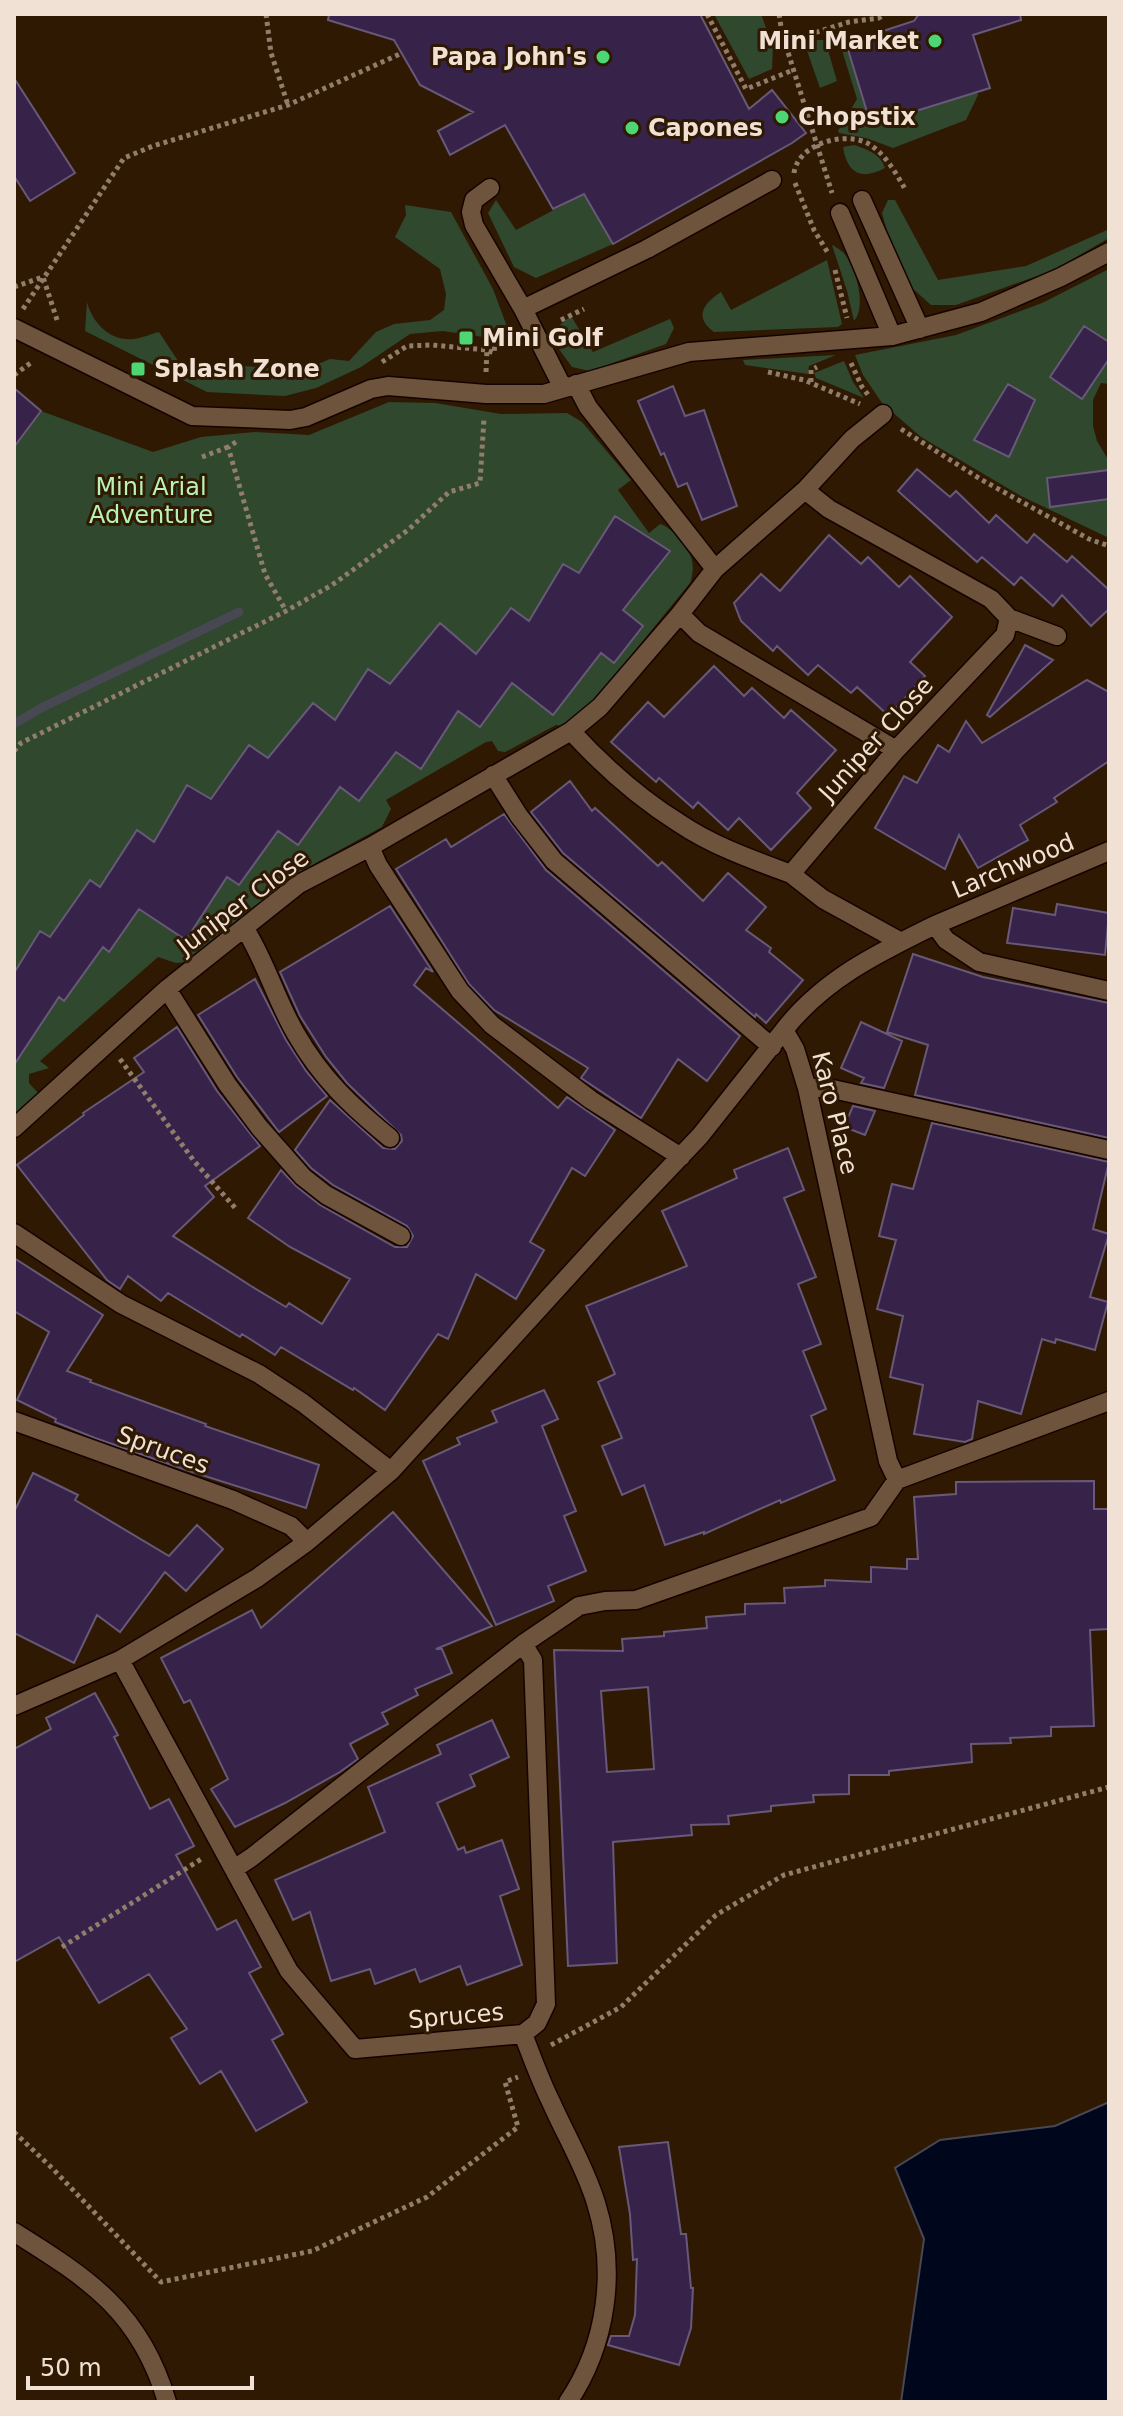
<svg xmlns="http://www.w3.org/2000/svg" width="1123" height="2416" font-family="'DejaVu Sans',sans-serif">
	<rect width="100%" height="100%" fill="#2f1903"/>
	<path fill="#2f482e" d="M714 14H761L773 47 772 69 749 79Z
		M818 40H825L837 81 820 88 805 45Z
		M845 42 871 124 977 92 978 95 966 120 893 148 866 138 839 133 838 131 857 99 840 44Z
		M854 145C866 149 881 154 885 168 861 181 847 173 843 147Z
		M584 194 613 244 536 278 514 267 488 213 496 200 516 230Z
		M888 200H895L938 280 1026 266 1107 230H1109V238L1054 270 956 305H931L912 288 889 239 882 213Z
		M405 205 451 212 493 289 509 332 490 338 443 331 410 334 361 367 316 388 285 396 207 392 85 331 87 302C92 322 110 342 134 339 142 338 151 334 159 332L184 370 204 371 222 364 301 371 330 359 349 361 376 332 394 324 430 320 444 310 446 294 440 269 395 237 406 215Z
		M832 245C833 245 843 252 843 252 856 267 867 306 854 321L847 291Z
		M827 260 842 324 838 327 714 332C693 317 704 303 721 292L731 310Z
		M1109 269V384L1101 383 1093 400V426L1097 441 1109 461V538L1021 496 921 437 882 403 863 375 855 355 956 335 1042 303Z
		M571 316 593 352 670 319 674 328 666 344 590 371 572 367 553 341 550 333Z
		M836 355 809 366 808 374 745 365 743 360Z
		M844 361 853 382 864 398 816 378 814 373Z
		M389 402 435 403 501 414 567 413 582 422 631 480 618 490 649 533 660 524C672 527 686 546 691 557 694 566 693 575 690 583L589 707 562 726 556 725 505 752 498 751 492 741 486 742 386 800 391 809 382 827 292 876 187 962 176 963 158 957 40 1061 49 1068 29 1074V1083L40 1095 14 1118V447L41 411 153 452 201 437 255 432 309 435Z"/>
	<path fill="#00061c" stroke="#484853" stroke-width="2" d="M1109 2102V2402H901L924 2239 895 2168 940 2140 1055 2126Z"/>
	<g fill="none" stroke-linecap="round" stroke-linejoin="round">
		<path stroke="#484853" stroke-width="9" d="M14 724 41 708 239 612"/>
	</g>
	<path fill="#37234a" stroke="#675977" stroke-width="2" fill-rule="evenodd" d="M329 14H700L749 109 772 90 806 133 792 143 613 244 584 194 553 209 505 125 450 155 438 131 473 112 420 85 394 40 328 20Z
		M919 14H1020L1021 20 973 35 990 88 871 125 846 43 914 21Z
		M14 78 75 173 30 201 14 176Z
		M1084 326 1109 342V359L1082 399 1050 377Z
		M1008 384 1035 400 1009 457 974 440Z
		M673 386 685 416 704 410 737 506 702 520 687 483 678 487 664 453 661 455 638 401Z
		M14 388 41 411 14 447Z
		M917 469 950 497 956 491 989 523 996 515 1027 543 1034 534 1067 562 1072 556 1109 590V609L1091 626 1062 595 1053 606 1021 577 1014 585 982 557 977 562 898 491Z
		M1109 470V499L1050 507 1047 478Z
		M615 516 670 551 623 610 643 626 614 663 601 653 553 715 512 683 480 727 458 711 421 769 396 752 359 801 340 787 298 845 278 831 239 885 227 877 186 940 139 909 109 952 103 947 64 1001 59 997 14 1065V973L40 931 50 937 90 880 100 887 137 830 154 842 187 785 211 799 249 745 268 758 313 703 335 720 368 669 390 684 440 623 476 654 511 608 529 621 563 564 579 573Z
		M829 535 861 564 868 557 899 587 910 576 952 617 910 662 925 676 889 716 857 687 851 693 818 665 808 675 777 646 773 651 741 621 734 603 761 574 780 591Z
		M1025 645 1053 660 990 717 987 715Z
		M714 666 744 696 752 688 784 718 791 710 836 750 797 793 811 808 771 850 739 818 728 830 698 802 693 808 659 778 656 782 611 742 648 702 664 717Z
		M1087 680 1109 692V761L1054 798 1057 802 1020 825 1028 840 978 868 959 835 945 869 875 828 904 776 917 783 938 745 949 752 966 721 982 743Z
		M570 781 592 811 595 808 658 866 662 862 703 901 728 873 766 907 746 930 771 948 769 952 803 980 766 1023 756 1014 755 1017 563 853 531 812Z
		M504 814 546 870 740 1036 707 1081 678 1059 641 1118 581 1078 588 1068 494 1010 469 984 396 869 446 839 451 847Z
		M1057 904 1109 913 1105 955 1007 943 1013 908 1055 915Z
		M390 906 433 972 426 968 414 985 558 1108 567 1097 615 1130 585 1176 572 1168 530 1242 544 1250 516 1299 476 1274 448 1339 438 1334 385 1410 354 1388 353 1390 281 1347 275 1355 242 1334 240 1337 168 1293 161 1301 128 1276 120 1289 107 1280 17 1165 84 1115 83 1113 144 1072 134 1058 177 1027 217 1091 260 1146 205 1186 214 1197 173 1236 251 1286 286 1307 289 1303 322 1324 350 1279 290 1247 248 1218 281 1170 296 1186 320 1205 395 1247H407L413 1236 407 1226 333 1185 311 1168 295 1150 330 1100 383 1148 395 1149 402 1141 401 1135 347 1083 326 1057 300 1016 280 972Z
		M913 954 983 977 1109 1003V1138L915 1095 928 1045 887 1032Z
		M255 979 286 1040 306 1071 327 1096 279 1132 237 1077 198 1015Z
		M861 1022 902 1041 884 1088 861 1083 864 1078 841 1068Z
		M853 1106 875 1111 865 1135 844 1127Z
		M932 1123 1109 1162 1093 1229 1109 1234 1090 1297 1108 1302 1095 1350 1056 1339 1055 1343 1042 1339 1021 1414 978 1401 972 1439 965 1442 914 1434 923 1385 890 1377 903 1316 877 1309 896 1240 879 1236 892 1184 913 1189Z
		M788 1148 804 1190 784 1198 816 1277 798 1284 821 1344 803 1351 826 1409 811 1416 835 1480 781 1503 780 1500 704 1534V1532L665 1545 644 1485 622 1495 602 1446 622 1438 598 1382 615 1374 586 1306 687 1266 662 1211 737 1178 734 1170Z
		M14 1258 103 1315 67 1371 91 1380 90 1382 206 1424 205 1426 319 1465 306 1508 189 1471 95 1438 55 1422 56 1419 17 1400 49 1332 14 1311Z
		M544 1390 558 1419 542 1426 576 1511 564 1516 586 1571 548 1586 554 1601 496 1625 423 1461 460 1444 457 1438 497 1422 492 1411Z
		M33 1473 78 1495 75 1500 169 1556 197 1525 223 1549 186 1591 165 1572 120 1632 97 1615 74 1663 14 1633V1512Z
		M1094 1481V1509H1109V1629L1090 1630 1094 1726 1051 1727V1736L1010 1738 1011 1743 971 1744 972 1762 889 1771V1775H849V1794L813 1795 814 1802 771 1806V1811L728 1816 729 1824 691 1825 692 1835 613 1842 617 1963 568 1966 554 1650 623 1651 622 1639 664 1636V1632L707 1628 706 1617 745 1614V1604L785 1603 784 1588 825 1586V1580L871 1582V1567L907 1569V1559H918L914 1497 956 1494V1482ZM648 1687 654 1769 607 1772 601 1691Z
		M393 1512 492 1626 436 1649H442L452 1673 415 1689 418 1695 382 1713 388 1724 350 1744 358 1759 340 1772 285 1803 235 1827 211 1789 228 1779 190 1700 184 1703 161 1658 252 1610 261 1628Z
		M95 1693 118 1735 114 1737 150 1809 169 1799 194 1846 176 1855 217 1930 236 1920 261 1967 249 1973 283 2034 272 2040 307 2102 256 2131 221 2071 200 2084 171 2038 187 2029 149 1974 99 2003 59 1937 14 1962V1749L51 1729 46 1718Z
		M492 1720 509 1757 470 1775 475 1786 437 1803 458 1850 464 1847 466 1853 502 1840 519 1889 500 1896 522 1965 467 1985 460 1966 420 1982 415 1969 375 1984 370 1969 331 1981 310 1912 293 1920 275 1880 385 1832 368 1787 441 1754 437 1745Z
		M668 2142 681 2234H686L691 2288H693L691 2328 679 2365 608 2345 611 2336H629L635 2315 637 2259 633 2260 630 2214 619 2147Z"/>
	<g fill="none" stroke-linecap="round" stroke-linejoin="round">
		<defs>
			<path id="lane" d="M490 188 474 200 471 212 474 225 523 309 563 388
				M862 200 920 329
				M840 213 892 336
				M523 309 647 249 772 180
				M14 328 192 416 290 420 306 417 371 389 388 386 486 394H544L689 352 892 336 981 312 1061 277 1109 252
				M576 384 588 407 715 569
				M805 490 715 569 680 614 600 707 571 731C603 766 639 798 679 823 713 846 753 860 791 874L896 750 1005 635 1009 618 991 599 829 509 805 490 852 439 883 414
				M680 614 699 633 896 750
				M1009 618 1057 636
				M493 775 519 816 554 861 772 1047
				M370 847 378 865 460 991 492 1025 591 1100 681 1157
				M1109 851 935 925 946 940 979 962 1109 991
				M791 874 823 899 901 942
				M245 929C266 962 276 1000 296 1034 321 1078 352 1107 390 1138
				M167 989 227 1084 259 1127 303 1177 326 1195 401 1236
				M784 1030C824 979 878 953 935 925
				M807 1088H828L1109 1150
				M14 1128 167 989 299 884 370 847 571 731
				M14 1233 121 1304 259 1374 303 1403 391 1471
				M14 1421 233 1500 291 1526 307 1542 257 1578 120 1660 14 1706
				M307 1542 391 1471 605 1236 700 1136 784 1030 795 1049 807 1088 888 1461 897 1480
				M120 1660 289 1971 355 2049 523 2034 537 2023 546 2004 533 1660 523 1644
				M234 1869 252 1857 523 1644 579 1606 605 1601 636 1600 871 1517 897 1480 1109 1401
				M523 2034C532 2057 540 2080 551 2102 566 2136 585 2167 596 2203 617 2270 607 2344 568 2402
				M14 2232C89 2279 141 2312 167 2402"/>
		</defs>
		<use href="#lane" stroke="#160300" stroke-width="21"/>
		<path stroke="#907d6b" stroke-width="5" stroke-dasharray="4 4" stroke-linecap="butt" d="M266 14 271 53 288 105
			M707 14 746 89 793 70
			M779 14 782 33 832 193
			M785 42 849 22 879 18 885 14
			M794 173C798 145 840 132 865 142 883 150 896 173 905 189
			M795 183 814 230 828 253
			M835 270 847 318
			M14 287 43 277 58 323
			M23 309 124 158 153 146 288 105 402 53
			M561 320 584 309
			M382 362 407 346 432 345 487 350
			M851 363 862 387 869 396
			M486 372 487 350 494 353 495 343 513 337
			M768 372 804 380 860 404
			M14 375 32 362
			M811 382V370L817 367
			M901 429 982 480 1089 539 1109 546
			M236 442 228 447 265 574 286 611
			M202 457 228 447
			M14 751 21 743 286 611 332 585 408 530 449 492 480 483 484 418
			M120 1059 194 1161 237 1210
			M62 1947 203 1858
			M551 2045 621 2007 716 1915 784 1875 1109 1787
			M14 2132 52 2168 161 2282 312 2251 427 2197 518 2127 505 2082 518 2077"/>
		<use href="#lane" stroke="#6e543d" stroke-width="18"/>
	</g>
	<g fill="#4ed675" stroke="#2f1903" stroke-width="3">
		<circle cx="935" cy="41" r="8"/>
		<circle cx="603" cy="57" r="8"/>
		<circle cx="782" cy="117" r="8"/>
		<circle cx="632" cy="128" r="8"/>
		<rect x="458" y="330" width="16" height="16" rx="4"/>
		<rect x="130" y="361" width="16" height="16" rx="4"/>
	</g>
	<g text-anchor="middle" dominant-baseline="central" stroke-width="6" stroke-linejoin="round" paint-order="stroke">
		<g font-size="24" font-weight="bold" fill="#f1e1d4" stroke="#2f1903" text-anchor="start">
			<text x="919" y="41" text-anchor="end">Mini Market</text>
			<text x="587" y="57" text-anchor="end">Papa John's</text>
			<text x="798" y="117">Chopstix</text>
			<text x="648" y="128">Capones</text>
			<text x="482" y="338">Mini Golf</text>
			<text x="154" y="369">Splash Zone</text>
		</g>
		<g font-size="24" fill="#b7f3b5" stroke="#2f1903">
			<text x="151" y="487">Mini Arial<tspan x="151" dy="28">Adventure</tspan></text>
		</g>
		<g font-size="24" fill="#f1e1d4" stroke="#2f1903">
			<text transform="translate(876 739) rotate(-48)">Juniper Close</text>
			<text transform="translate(1013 866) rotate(-23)">Larchwood</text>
			<text transform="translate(243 902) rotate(-37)">Juniper Close</text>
			<text transform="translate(835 1113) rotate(76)">Karo Place</text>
			<text transform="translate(163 1450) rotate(20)">Spruces</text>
			<text transform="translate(456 2016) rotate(-5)">Spruces</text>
		</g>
	</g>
	<rect width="1123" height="2416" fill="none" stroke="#f1e1d4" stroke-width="32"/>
	<path d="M28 2376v12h224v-12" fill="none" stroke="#f1e1d4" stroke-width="4"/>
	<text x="40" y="2376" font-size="24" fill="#f1e1d4" stroke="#2f1903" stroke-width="6" paint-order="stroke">50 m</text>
</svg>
